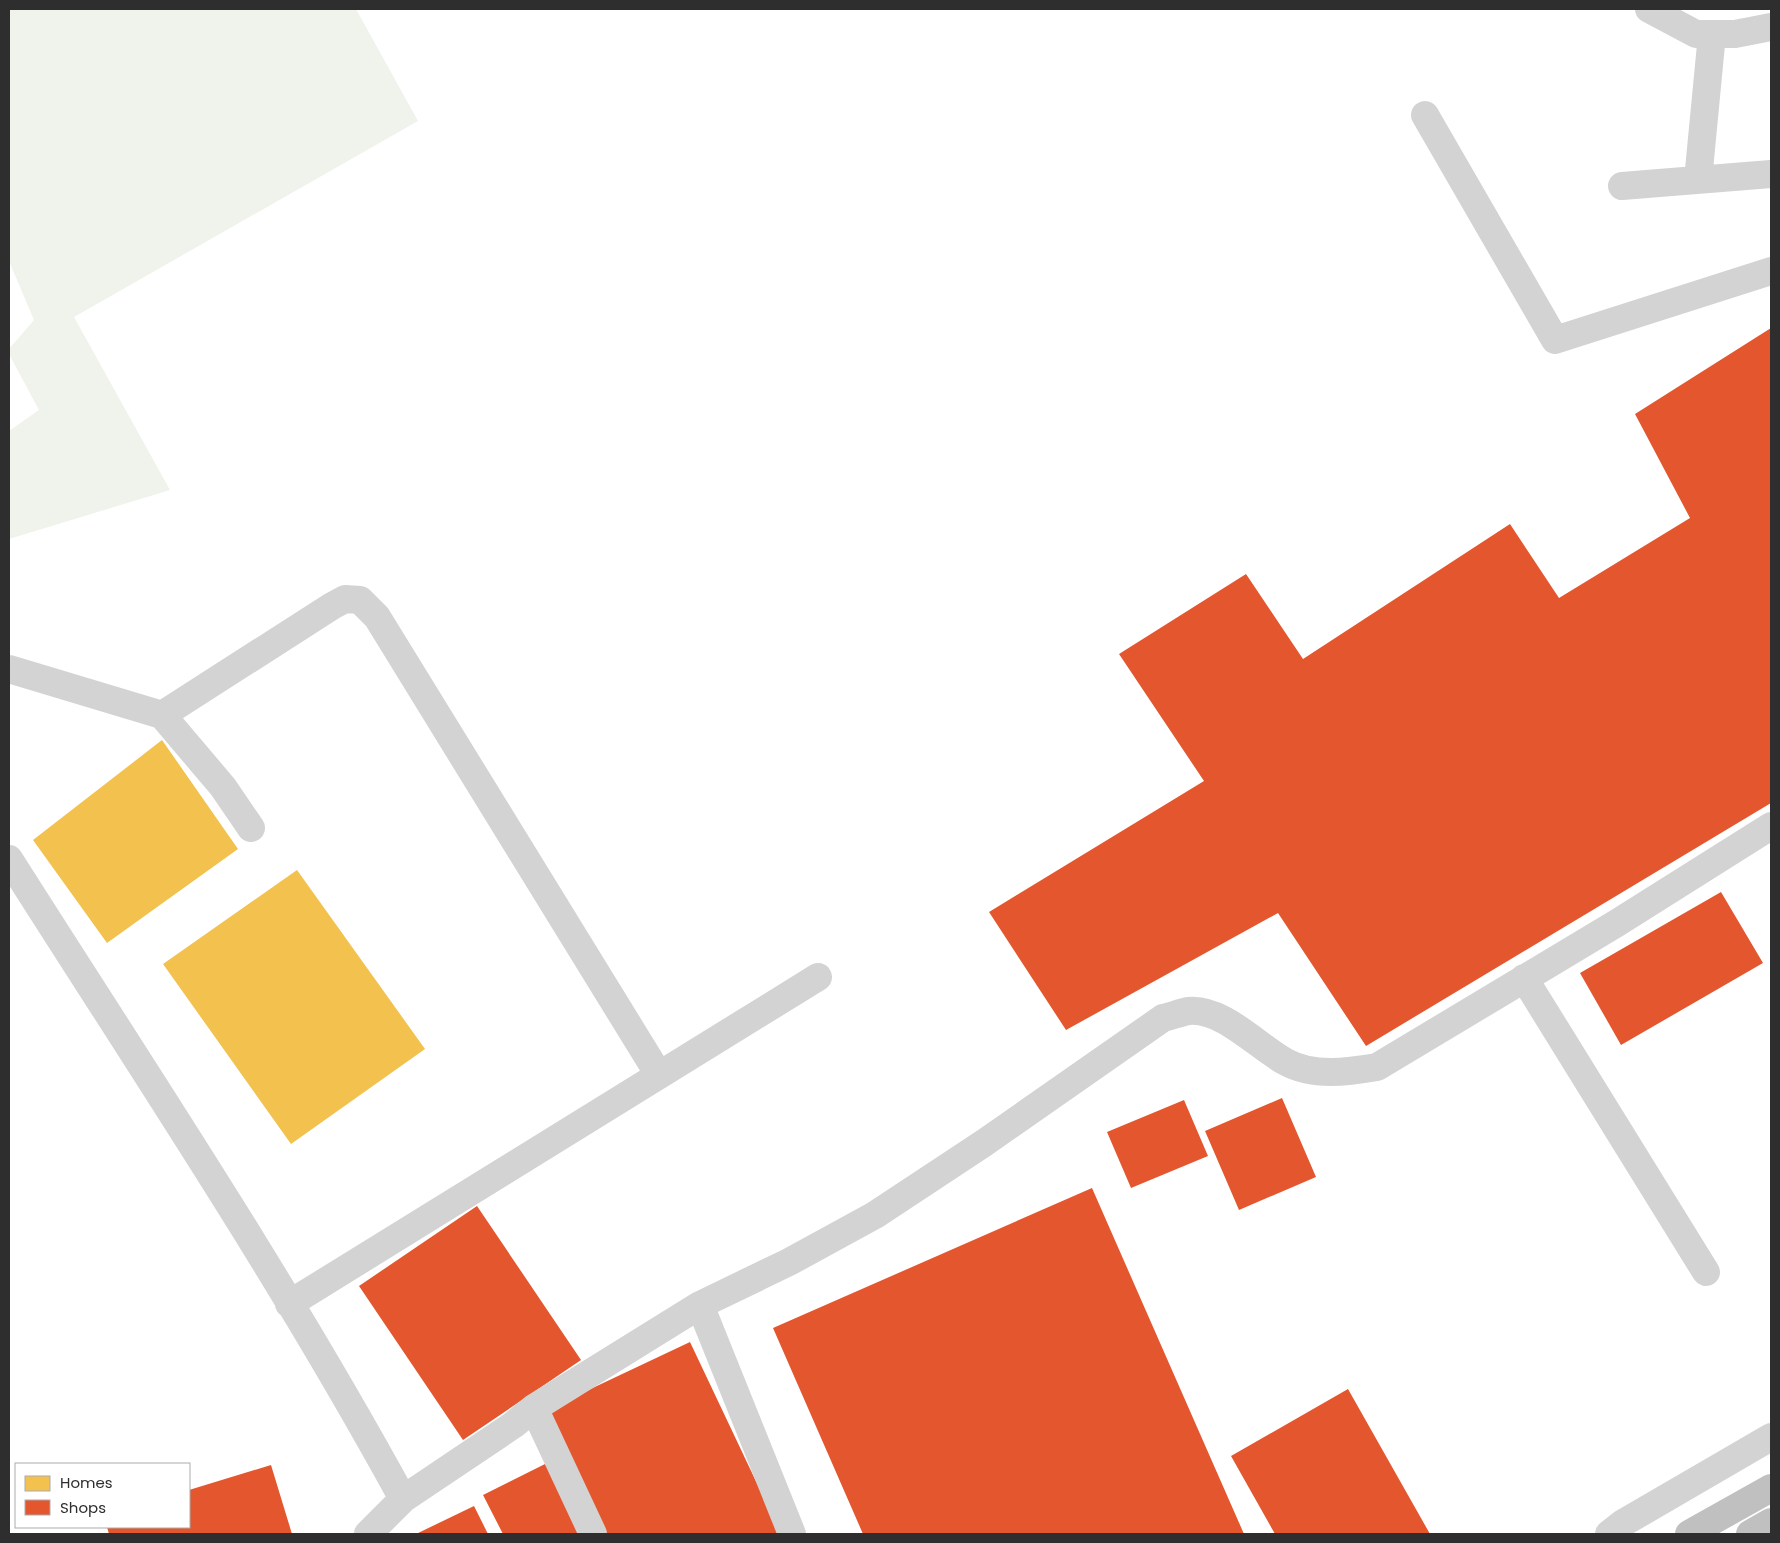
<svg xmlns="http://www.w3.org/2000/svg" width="1780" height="1543" font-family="Poppins,sans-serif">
	<rect width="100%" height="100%" fill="#fff"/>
	<path fill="#eff3ec" d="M9 9H356L418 121 74 317 170 490 9 539V431L39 410 9 354V349L34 320 9 261Z"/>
	<path fill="#f2c14e" d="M162 740 238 849 107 943 33 840Z
		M297 870 425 1049 291 1144 163 964Z"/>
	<path fill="#e4572e" d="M1771 328V803L1366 1046 1278 913 1066 1030 989 912 1204 781 1119 654 1246 574 1303 659 1510 524 1559 598 1690 518 1635 414Z
		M1721 892 1763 963 1621 1045 1580 973Z
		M1282 1098 1316 1177 1239 1210 1205 1131Z
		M1184 1100 1208 1156 1131 1188 1107 1132Z
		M1092 1188 1244 1534H863L773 1328Z
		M477 1206 581 1360 463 1440 359 1286Z
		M690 1342 781 1534H604L546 1410Z
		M1348 1389 1430 1534H1275L1231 1456Z
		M547 1463 582 1534H503L483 1495Z
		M271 1465 292 1534H109L107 1527H189V1490Z
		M474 1506 488 1534H416Z"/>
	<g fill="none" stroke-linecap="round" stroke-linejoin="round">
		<path stroke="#d3d3d3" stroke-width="28" d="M1649 9 1696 34H1735L1771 27
			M1425 115 1555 340 1771 271
			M1698 180 1712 34
			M1622 186 1771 174
			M9 669 162 715 223 787 251 828
			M162 715 332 606 345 599 360 600 377 617 659 1075
			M9 859C143 1070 283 1279 403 1499
			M1524 978 1706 1272
			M289 1304 818 977
			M700 1305 792 1534
			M534 1408 593 1534
			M368 1534 403 1499 513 1425 534 1408 700 1305 789 1262 875 1215 984 1143 1163 1018C1172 1016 1181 1012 1189 1011 1223 1008 1258 1047 1286 1062 1313 1077 1348 1072 1377 1067L1617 923 1771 826
			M1609 1534 1623 1523 1771 1437"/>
		<path stroke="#c0c0c0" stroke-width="28" d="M1689 1534 1771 1488
			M1750 1534 1771 1522"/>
	</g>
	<rect width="1780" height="1543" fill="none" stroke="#2e2e2e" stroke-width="20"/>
	<rect x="15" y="1463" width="175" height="65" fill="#ffffff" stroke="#ababab"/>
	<rect x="25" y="1476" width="25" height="15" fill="#f2c14e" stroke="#ababab"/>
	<text x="60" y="1488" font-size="15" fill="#2e2e2e">Homes</text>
	<rect x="25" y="1500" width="25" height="15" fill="#e4572e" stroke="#ababab"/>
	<text x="60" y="1513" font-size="15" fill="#2e2e2e">Shops</text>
</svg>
